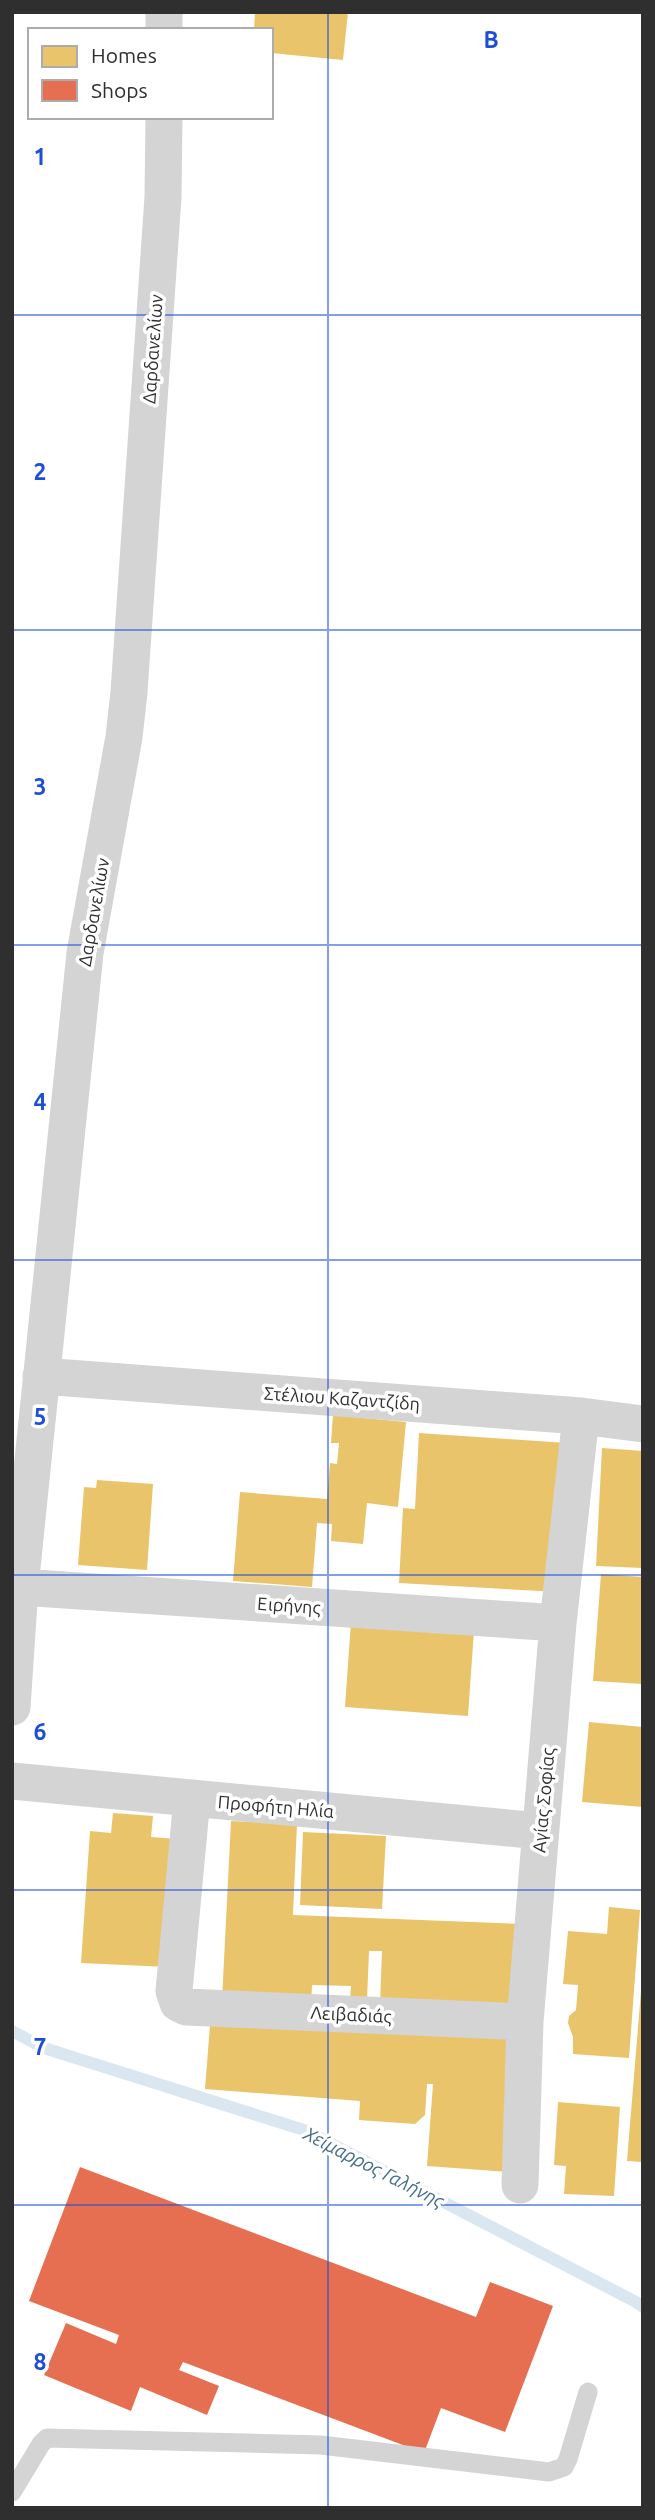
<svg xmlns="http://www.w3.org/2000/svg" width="655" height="2520" font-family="Ubuntu,sans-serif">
	<rect width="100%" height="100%" fill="#fff"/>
	<path fill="#e9c46a" d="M255 12H348L343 60 271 53V30H254Z
		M333 1415 406 1422 398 1507 367 1503 363 1544 331 1541 332 1524 317 1523 312 1587 233 1581 240 1492 327 1499 330 1463 337 1464 339 1443H331Z
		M419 1433 567 1443 559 1592 399 1583 403 1508 415 1509Z
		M602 1448 643 1451V1568L596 1566Z
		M97 1480 153 1484 147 1570 78 1565 84 1487 96 1488Z
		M601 1574 643 1577V1684L593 1681Z
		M351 1622 474 1630 468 1716 345 1707Z
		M589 1722 643 1727V1807L582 1802Z
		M113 1813 153 1816 151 1837 177 1839 168 1967 81 1963 90 1831 111 1833Z
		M231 1821 297 1824 293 1915 521 1924 516 2011 380 2004 382 1951H369L367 2000H350L351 1986 312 1985 311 2004 222 2000Z
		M303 1832 386 1836 382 1909 300 1905Z
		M609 1907 640 1910 629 2058 573 2054V2037L568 2023 569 2016 576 2010 578 1985 563 1984 568 1931 607 1934Z
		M641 1991H643V2162L627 2161Z
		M211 2012 511 2028 509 2172 427 2166 433 2084H427L425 2115 415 2124 359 2120 360 2101 205 2089Z
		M558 2102 620 2107 614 2196 564 2194 566 2166 554 2165Z"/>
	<path fill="#e76f51" d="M80 2167 476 2317 490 2282 553 2306 505 2432 441 2408 424 2453 183 2362 179 2370 219 2386 207 2415 140 2387 131 2411 44 2375 66 2323 116 2344 119 2335 29 2301Z"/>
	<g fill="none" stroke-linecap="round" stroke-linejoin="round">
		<path stroke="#dbe7f0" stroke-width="12" d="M12 2031 44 2048 307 2131 636 2302 643 2307"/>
		<path stroke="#d4d4d4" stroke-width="19" d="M12 2492 41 2444 47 2438 321 2445 549 2472 564 2467 568 2459 588 2392"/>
		<path stroke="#d4d4d4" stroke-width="37" d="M164 30V12
			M41 1376 581 1416 643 1424
			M20 1587 558 1623
			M12 1707 20 1587 85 953 124 737 129 692 163 197 164 117
			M12 1781 540 1831
			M192 1798 174 1991 178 2003 186 2007 525 2022
			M520 2185 525 2022 558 1623 581 1416"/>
	</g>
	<path fill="none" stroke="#1d4ed8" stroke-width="2" stroke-opacity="0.55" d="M328 12V2508M12 315H643M12 630H643M12 945H643M12 1260H643M12 1575H643M12 1890H643M12 2205H643"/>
	<g text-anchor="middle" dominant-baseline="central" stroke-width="7" stroke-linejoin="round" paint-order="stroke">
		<g font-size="18" fill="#2f2f2f" stroke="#fff">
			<text transform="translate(152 349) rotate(-86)">Δαρδανελίων</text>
			<text transform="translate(93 912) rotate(-80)">Δαρδανελίων</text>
			<text transform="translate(342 1398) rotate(4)">Στέλιου Καζαντζίδη</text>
			<text transform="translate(289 1605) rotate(4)">Ειρήνης</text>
			<text transform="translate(543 1800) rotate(-85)">Αγίας Σοφίας</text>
			<text transform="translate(276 1806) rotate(5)">Προφήτη Ηλία</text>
			<text transform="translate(351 2014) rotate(3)">Λειβαδιάς</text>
		</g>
		<g font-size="19" font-style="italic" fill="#436d8a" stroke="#fff">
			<text transform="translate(374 2167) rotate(27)">Χείμαρρος Γαλήνης</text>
		</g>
	</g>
	<g font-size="23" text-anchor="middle" font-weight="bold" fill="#1d4ed8" stroke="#fff" stroke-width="7" stroke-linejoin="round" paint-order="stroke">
		<text x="491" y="48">B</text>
		<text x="40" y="165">1</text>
		<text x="40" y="480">2</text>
		<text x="40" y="795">3</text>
		<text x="40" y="1110">4</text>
		<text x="40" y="1425">5</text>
		<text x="40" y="1740">6</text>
		<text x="40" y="2055">7</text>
		<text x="40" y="2370">8</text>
	</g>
	<rect width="655" height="2520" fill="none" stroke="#2f2f2f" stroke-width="28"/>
	<rect x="28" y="28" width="245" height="91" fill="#ffffff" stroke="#acacac" stroke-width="2"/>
	<rect x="42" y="46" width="35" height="21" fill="#e9c46a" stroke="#acacac" stroke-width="2"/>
	<text x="91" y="63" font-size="21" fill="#2f2f2f">Homes</text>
	<rect x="42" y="80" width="35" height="21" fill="#e76f51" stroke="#acacac" stroke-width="2"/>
	<text x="91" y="98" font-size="21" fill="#2f2f2f">Shops</text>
</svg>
